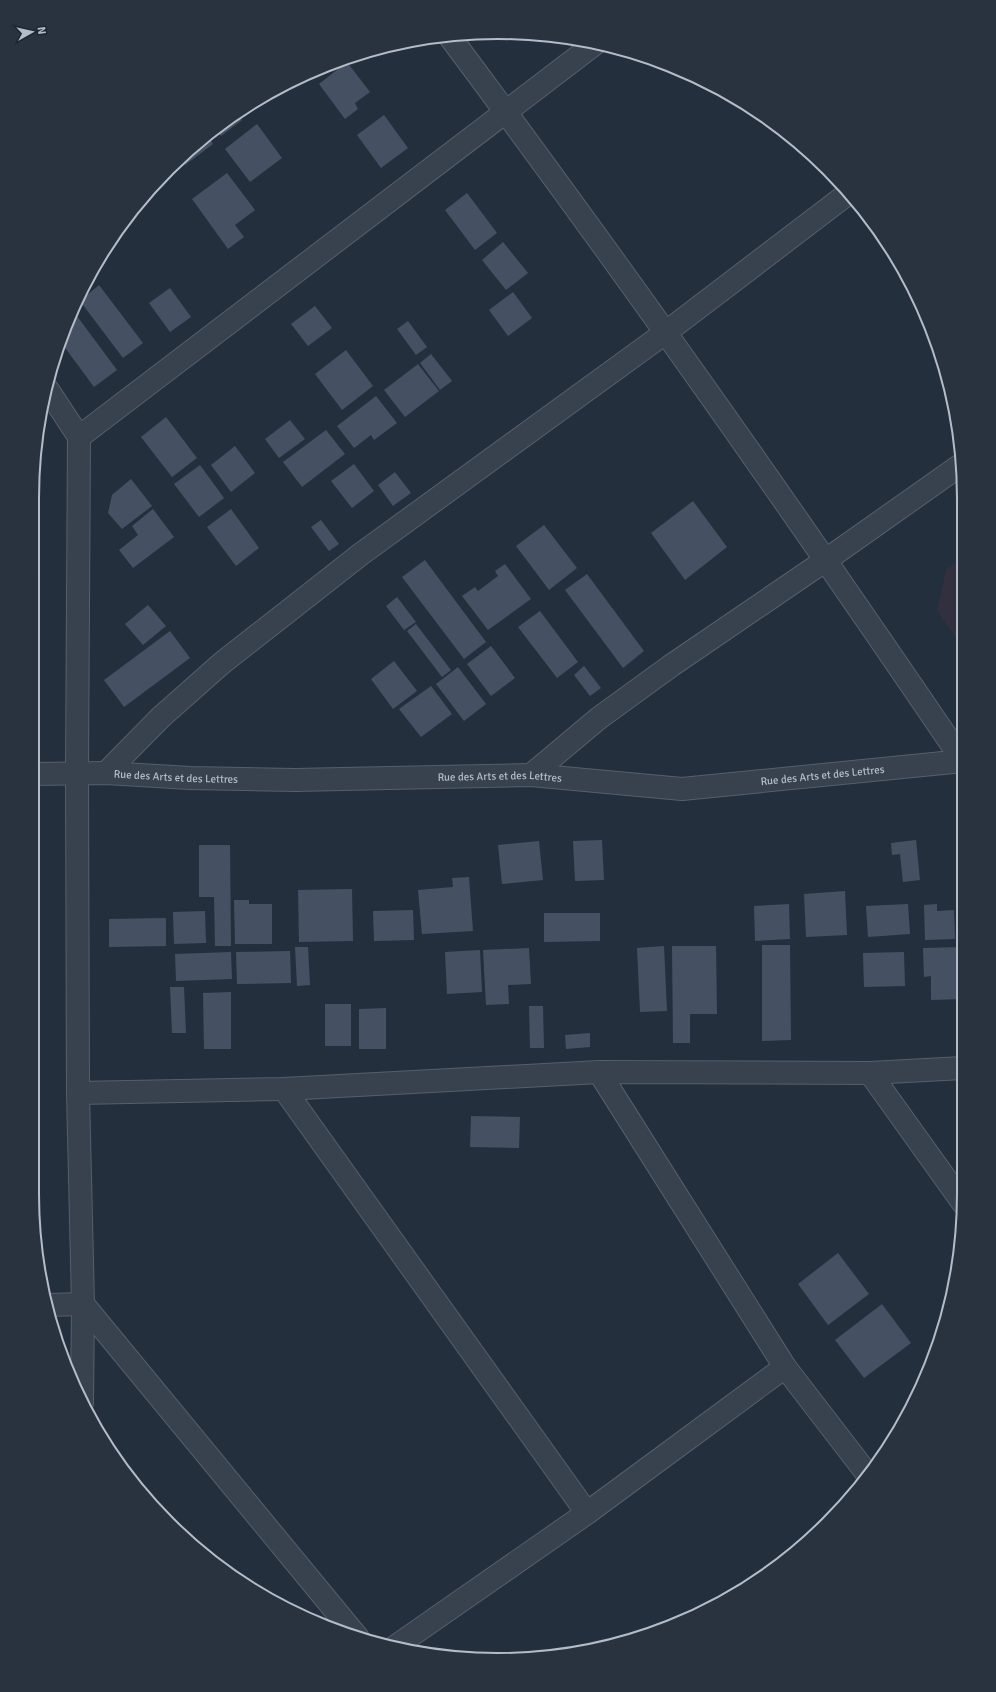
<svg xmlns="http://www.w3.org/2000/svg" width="996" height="1692" font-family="Signika,sans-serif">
	<rect width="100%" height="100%" fill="#242f3e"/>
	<path fill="#32303f" d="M963 557V647L937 611 946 570Z"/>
	<path fill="#455162" d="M347 62 370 92 355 103 358 109 345 119 319 84Z
		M237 113 242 120 221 136 216 130Z
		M384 115 408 148 381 168 357 135Z
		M257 124 282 158 250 182 225 149Z
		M208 136 213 144 185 165 180 159Z
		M227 173 255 210 235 225 244 237 228 249 192 199Z
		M163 175 166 179 152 189Z
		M467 193 497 233 475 250 445 210Z
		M503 242 528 273 506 290 482 260Z
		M99 285 143 343 123 358 80 301Z
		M170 288 191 317 170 332 149 303Z
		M513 292 532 318 508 336 489 310Z
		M315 306 332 328 308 346 291 324Z
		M74 312 117 370 94 387 60 341Z
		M408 321 427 347 416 355 397 329Z
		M346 350 373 386 342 410 315 374Z
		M431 354 452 381 440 390 420 363Z
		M418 364 439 391 405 417 384 390Z
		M376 396 397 423 374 440 371 435 354 448 337 426Z
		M166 417 197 458 172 477 141 437Z
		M290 420 305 439 279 458 265 439Z
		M326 430 345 454 302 487 283 462Z
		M235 446 255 473 231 492 211 465Z
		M354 464 374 491 352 508 331 481Z
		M200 465 224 498 199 517 174 484Z
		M395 472 411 493 393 506 378 485Z
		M131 479 152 506 122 529 108 513 112 495Z
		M693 501 727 547 685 580 651 533Z
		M153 509 174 537 133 568 119 550 138 535 132 526Z
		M231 509 259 548 236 566 207 527Z
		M321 520 339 544 329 551 311 527Z
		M544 525 577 568 549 590 516 546Z
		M425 560 486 642 464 659 402 577Z
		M505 564 531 599 488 630 462 596 475 587 478 591 498 576 495 571Z
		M587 574 644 651 623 668 565 590Z
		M397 597 416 622 404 630 386 606Z
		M148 605 166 626 143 645 125 624Z
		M540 611 578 662 557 678 518 627Z
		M416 624 451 670 442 677 407 631Z
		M170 631 190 658 124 707 104 680Z
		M491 646 515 678 491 696 467 664Z
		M394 661 417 691 393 709 371 679Z
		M584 666 601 688 590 696 574 675Z
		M458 667 486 704 464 721 436 684Z
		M431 686 452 714 421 737 399 709Z
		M602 840 604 880 575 881 573 841Z
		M916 840 920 880 903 882 900 854 892 855 891 843Z
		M539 841 543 880 502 884 498 845Z
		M199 845H230L231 946H215L214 897H199Z
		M469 877 473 931 422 934 418 890 453 887 452 878Z
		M352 889 353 941 299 942 298 890Z
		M845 891 847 935 806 937 804 894Z
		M234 900H249V904H272V944H235Z
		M789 904 790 939 755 941 754 906Z
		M908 904 910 934 868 937 866 906Z
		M937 904V911L954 910 955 939 925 940 924 905Z
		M413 910 414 940 374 941 373 911Z
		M205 911 206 943 174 944 173 912Z
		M544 913H600V941L544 942Z
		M166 918V946L109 947V919Z
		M762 945H790L791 1040 762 1041Z
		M664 946 667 1011 640 1012 637 948Z
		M672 946H716L717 1014H690V1043H673Z
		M295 947H308L310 985 297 986Z
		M963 947V999L931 1000V976L924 977 923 948Z
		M529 948 531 984 508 985 509 1004 486 1005 483 950Z
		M480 950 482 992 447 994 445 952Z
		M290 951 291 983 237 984 236 952Z
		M231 952 232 979 176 981 175 954Z
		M904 952 905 986 864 987 863 953Z
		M170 987H184L186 1033H172Z
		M231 992V1049H204L203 993Z
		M325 1004H351V1046H325Z
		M529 1006H543L544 1048H530Z
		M386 1008V1049H359V1009Z
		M590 1033V1047L566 1049 565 1035Z
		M471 1116 520 1117 519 1148 470 1147Z
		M838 1253 869 1294 828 1325 798 1284Z
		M882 1304 911 1343 864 1378 835 1340Z"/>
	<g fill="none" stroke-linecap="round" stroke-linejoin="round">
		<defs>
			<g id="street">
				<path d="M450 37C627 274 797 516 963 761"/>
				<path d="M48 390 79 437 77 773 78 1093 83 1304 82 1403"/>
				<path d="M79 437 596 43"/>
				<path d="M106 773 161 717 222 663 361 554 665 333 850 192"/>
				<path id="s1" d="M34 774 106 773 190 778 295 780 531 775 682 789 963 761"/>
				<path d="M531 775 599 718 672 665 826 560 962 464"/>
				<path d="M599 1072 785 1367 868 1475"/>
				<path d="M870 1073 963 1203"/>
				<path d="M284 1089 587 1513"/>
				<path d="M78 1093 284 1089 599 1072 870 1073 963 1068"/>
				<path d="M48 1305 83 1304 358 1638"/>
				<path d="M396 1646 587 1513 785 1367"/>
			</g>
		</defs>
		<use href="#street" stroke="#565f6c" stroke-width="24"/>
		<use href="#street" stroke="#38414e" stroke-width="22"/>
	</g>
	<g text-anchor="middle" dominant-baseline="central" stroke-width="3.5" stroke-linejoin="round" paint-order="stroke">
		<g font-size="11" fill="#b4bcc9" stroke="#1d2633">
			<text stroke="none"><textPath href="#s1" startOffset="790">Rue des Arts et des Lettres</textPath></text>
			<text stroke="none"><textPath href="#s1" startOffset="142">Rue des Arts et des Lettres</textPath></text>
			<text stroke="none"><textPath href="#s1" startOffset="466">Rue des Arts et des Lettres</textPath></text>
		</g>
	</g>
	<path d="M0 0H996V1692H0ZM498 39H498A459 459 0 0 1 957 498V1194A459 459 0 0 1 498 1653H498A459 459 0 0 1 39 1194V498A459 459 0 0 1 498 39Z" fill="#29323f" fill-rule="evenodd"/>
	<path fill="none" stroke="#b4bcc9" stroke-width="2" d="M498 39H498A459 459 0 0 1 957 498V1194A459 459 0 0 1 498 1653H498A459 459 0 0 1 39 1194V498A459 459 0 0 1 498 39Z"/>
	<g transform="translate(32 32) rotate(82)" stroke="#1d2633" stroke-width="3" paint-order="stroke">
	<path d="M0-3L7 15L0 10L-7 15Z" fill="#b4bcc9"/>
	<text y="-6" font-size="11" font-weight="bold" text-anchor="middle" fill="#b4bcc9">N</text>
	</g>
</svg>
